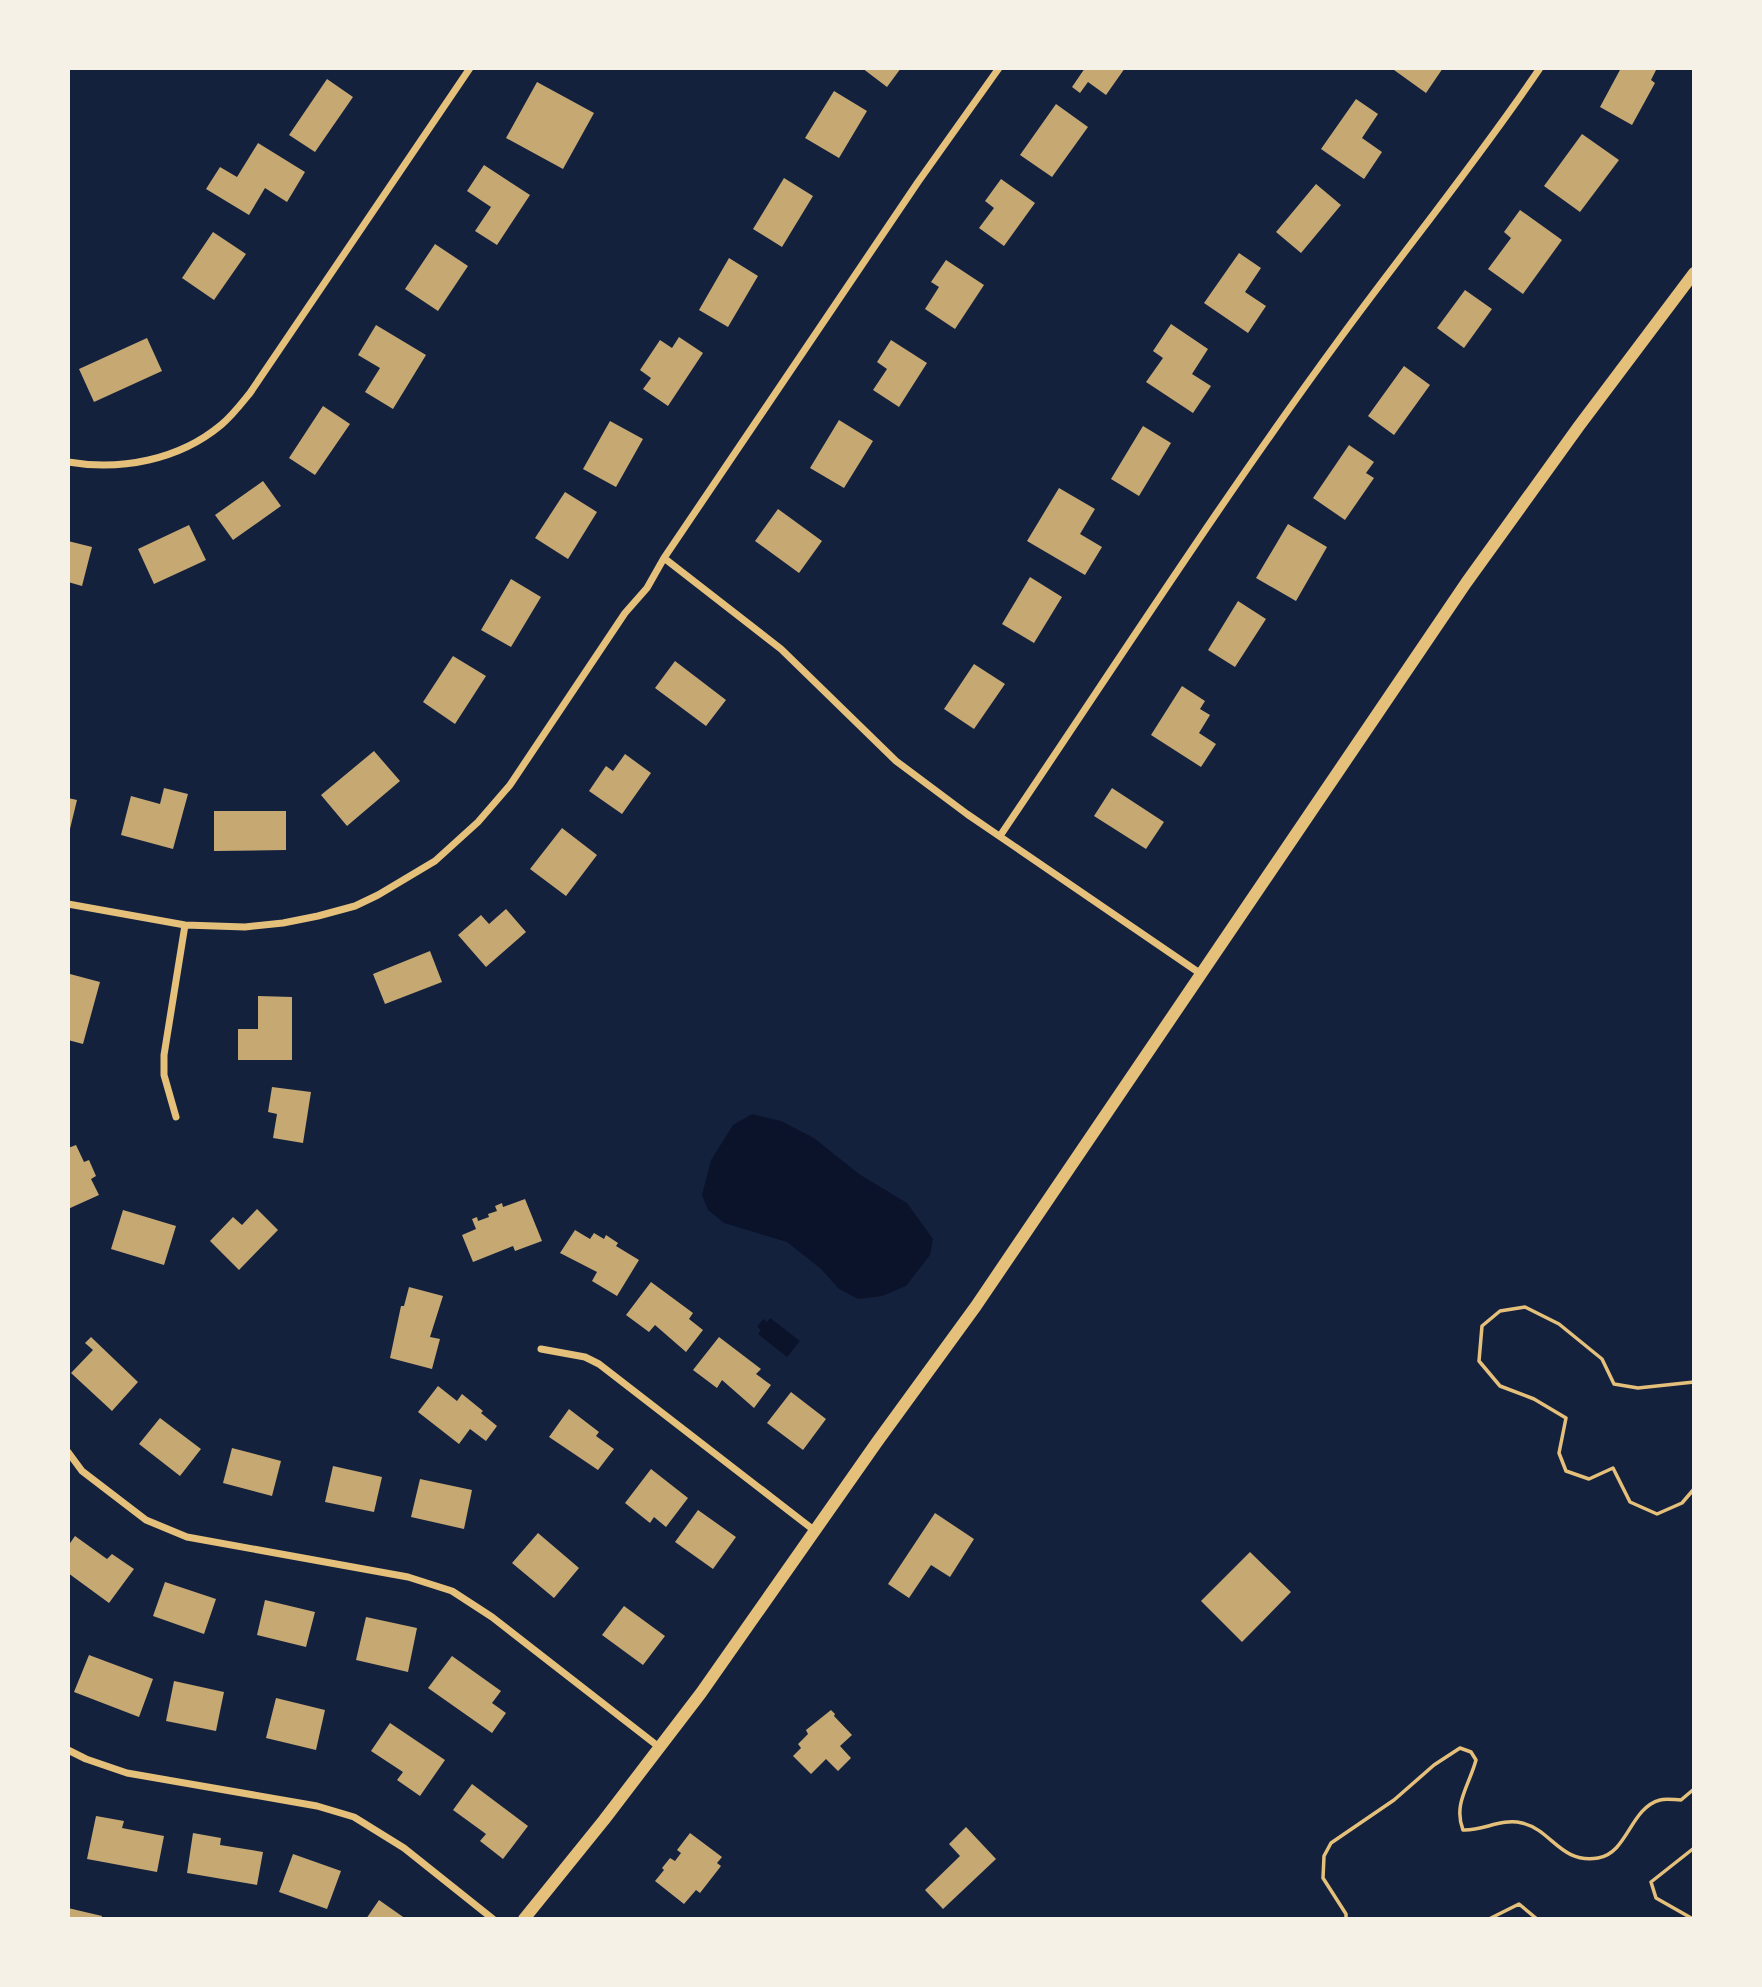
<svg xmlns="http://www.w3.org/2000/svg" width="1762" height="1987" font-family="Barlow,sans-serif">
	<rect width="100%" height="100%" fill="#14213d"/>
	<path fill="#0b132b" d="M752 1114 781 1121 814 1138 859 1174 907 1203 933 1239 930 1255 906 1286 882 1296 858 1299 839 1289 821 1269 787 1242 724 1223 708 1210 702 1195 711 1160 733 1125Z
		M770 1318 800 1341 787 1357 758 1334 761 1330 757 1327 763 1319 767 1322Z"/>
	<path fill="#c6a872" d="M862 68H901L887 87Z
		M1085 68H1125L1106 95 1088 82 1080 93 1072 87Z
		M1396 68H1443L1426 93 1394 70Z
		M1621 68H1657L1651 80 1655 83 1632 125 1600 107Z
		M327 79 353 97 315 152 289 135Z
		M537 82 594 113 563 169 506 138Z
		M834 91 867 111 839 158 805 138Z
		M1356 99 1378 114 1362 138 1382 152 1364 179 1321 149Z
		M1056 104 1088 127 1052 177 1020 155Z
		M1582 134 1619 160 1580 212 1544 186Z
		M258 143 305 172 287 202 265 188 249 215 206 189 220 167 237 177Z
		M484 165 530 195 497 245 475 231 491 207 467 191Z
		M784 178 813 196 782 247 753 229Z
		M1001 179 1035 203 1004 246 979 228 994 208 985 201Z
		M1316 184 1341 205 1301 253 1276 232Z
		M1520 210 1562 240 1523 294 1488 269 1511 238 1504 232Z
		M213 232 246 254 214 300 182 278Z
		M435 244 468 266 438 311 405 289Z
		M1239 253 1261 268 1245 292 1266 306 1248 333 1204 303Z
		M729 258 758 276 728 327 699 310Z
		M946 260 984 285 955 329 925 309 939 287 931 282Z
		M1465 290 1492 309 1464 348 1437 328Z
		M1171 324 1208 349 1192 374 1211 386 1193 413 1146 382 1163 358 1153 351Z
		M376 325 426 355 393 409 365 392 380 368 358 355Z
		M679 337 703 353 668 406 643 389 651 378 640 370 660 340 672 348Z
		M147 338 162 371 94 402 79 369Z
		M891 340 927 363 899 407 873 390 887 369 877 362Z
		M1404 366 1430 385 1394 435 1368 416Z
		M323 406 350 424 315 475 289 458Z
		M839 420 873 441 844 488 810 468Z
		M610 421 643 439 616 487 583 469Z
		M1143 426 1171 443 1139 496 1111 479Z
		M1349 445 1374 462 1366 473 1374 478 1345 520 1313 498Z
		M263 481 281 506 233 540 215 515Z
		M1059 488 1095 509 1080 534 1102 547 1085 575 1027 541Z
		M565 492 597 512 568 559 535 538Z
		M778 509 822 541 799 573 755 541Z
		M1288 524 1327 547 1296 601 1256 578Z
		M189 525 206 560 154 584 138 549Z
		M68 541 92 547 82 586 68 582Z
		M1030 577 1062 597 1034 643 1002 624Z
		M511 579 541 597 511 647 481 630Z
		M1238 601 1266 619 1235 667 1208 650Z
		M453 656 486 676 455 724 423 702Z
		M675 661 726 700 706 726 655 688Z
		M974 664 1005 684 974 729 944 709Z
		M1182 686 1205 701 1200 709 1210 715 1199 733 1216 744 1201 767 1151 735Z
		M374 751 400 781 347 826 321 795Z
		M625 754 651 773 622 814 589 791 606 766 613 771Z
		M164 788 188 794 173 849 121 835 131 796 160 804Z
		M1112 788 1164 822 1146 849 1094 816Z
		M68 798 77 800 69 833H68Z
		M214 811H286V850L214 851Z
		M562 828 597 855 566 896 530 869Z
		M506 909 526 932 486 967 458 935 481 915 489 924Z
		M430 951 442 982 385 1004 373 974Z
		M70 974 100 982 83 1044 68 1040Z
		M258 996 292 997V1060H238V1029H258Z
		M272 1087 311 1092 303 1143 273 1138 277 1114 268 1112Z
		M76 1145 84 1162 89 1160 96 1176 91 1179 99 1195 68 1209V1148Z
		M525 1199 542 1241 515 1251 513 1246 473 1262 462 1235 476 1229 472 1219 477 1217 478 1221 489 1217 488 1214 497 1211 495 1206 502 1203 503 1207Z
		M257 1209 278 1230 239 1270 210 1241 233 1217 242 1225Z
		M123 1210 176 1226 164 1265 111 1249Z
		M575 1230 590 1239 594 1233 604 1239 606 1235 618 1243 616 1246 639 1260 617 1296 592 1281 597 1272 560 1253Z
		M651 1282 693 1313 689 1319 703 1330 686 1352 655 1325 649 1332 626 1315Z
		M409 1287 443 1296 430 1337 440 1339 432 1369 390 1358 401 1306H404Z
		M91 1337 138 1382 112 1411 71 1373 93 1350 85 1343Z
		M719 1337 761 1369 756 1374 771 1385 754 1408 722 1380 717 1388 693 1370Z
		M438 1386 457 1401 462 1394 483 1411 481 1413 497 1426 486 1441 470 1429 459 1444 418 1412Z
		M791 1392 826 1419 803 1450 767 1423Z
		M569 1409 599 1432 596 1436 614 1449 598 1470 549 1437Z
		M160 1418 201 1449 180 1476 139 1444Z
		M232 1448 281 1461 272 1496 223 1483Z
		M333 1466 382 1477 374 1512 325 1502Z
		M651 1469 688 1498 666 1527 654 1517 650 1523 625 1503Z
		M420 1479 472 1490 464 1529 411 1517Z
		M698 1510 736 1537 713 1569 675 1542Z
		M935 1513 974 1539 950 1577 931 1565 909 1598 888 1584Z
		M538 1533 579 1568 554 1598 512 1563Z
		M75 1536 107 1559 112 1554 134 1569 109 1603 68 1573V1546Z
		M1250 1552 1291 1592 1242 1642 1201 1601Z
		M165 1582 216 1599 204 1634 153 1616Z
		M265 1600 315 1612 306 1647 257 1635Z
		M624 1606 665 1636 643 1665 602 1635Z
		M366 1617 417 1628 408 1672 356 1660Z
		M89 1655 153 1679 139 1717 74 1692Z
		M452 1656 501 1691 492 1703 506 1713 492 1733 428 1688Z
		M174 1681 224 1692 216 1731 166 1721Z
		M276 1698 325 1710 316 1750 266 1738Z
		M831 1710 835 1714 834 1716 852 1735 840 1746 851 1758 838 1771 826 1759 811 1774 793 1756 801 1748 798 1744 808 1734 806 1730Z
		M390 1723 445 1760 420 1796 397 1780 403 1772 371 1751Z
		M472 1784 528 1826 503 1859 480 1841 486 1834 453 1810Z
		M96 1816 124 1821 122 1828 164 1836 157 1872 87 1859Z
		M966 1827 996 1859 943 1909 925 1890 960 1856 949 1844Z
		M193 1833 221 1838 220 1845 263 1852 257 1885 187 1873Z
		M690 1833 722 1857 717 1863 721 1866 700 1893 696 1890 684 1904 655 1881 664 1870 662 1868 670 1858 675 1861 681 1853 677 1850Z
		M293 1854 341 1871 327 1909 279 1892Z
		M379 1900 406 1919H366Z
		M68 1908 102 1916 101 1919H68Z"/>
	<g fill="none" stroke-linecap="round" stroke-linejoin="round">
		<path stroke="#e5c07b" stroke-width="3.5" d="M1694 1382 1638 1388 1614 1384 1602 1359 1559 1324 1525 1307 1500 1311 1482 1326 1479 1361 1500 1386 1534 1399 1566 1418 1559 1453 1566 1471 1589 1479 1613 1468 1630 1502 1657 1514 1682 1503 1694 1489
			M1346 1919V1914L1323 1878 1324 1856 1331 1843 1394 1800 1434 1765 1460 1748 1471 1752 1476 1760C1469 1786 1453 1804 1463 1830 1483 1831 1501 1818 1522 1823 1552 1830 1560 1864 1598 1858 1628 1853 1630 1808 1660 1800 1666 1798 1675 1800 1681 1800L1694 1789
			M1489 1919 1519 1904 1537 1919
			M1693 1919 1656 1898 1651 1882 1694 1848"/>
		<path stroke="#e5c07b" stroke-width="7" d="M68 462C121 471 179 460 221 425 232 416 241 404 250 393L470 68
			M664 558 781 649 896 761 967 814 1201 974
			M1000 836C1113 669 1222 499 1341 337 1407 247 1477 161 1540 68
			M68 904 185 925 245 927 283 923 318 916 355 906 378 895 435 861 478 822 510 785 625 613 647 588 664 558 918 182 999 68
			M176 1117 164 1075V1055L185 925
			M541 1349 585 1357 599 1364 815 1531
			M68 1452 82 1471 146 1520 187 1537 408 1577 452 1591 492 1617 659 1747
			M68 1750 86 1759 127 1773 317 1806 354 1817 404 1848 493 1919"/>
		<path stroke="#e5c07b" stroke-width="12" d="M524 1919 604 1820 701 1693 877 1442 976 1306 1466 583 1579 426 1694 273"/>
	</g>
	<rect width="1762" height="1987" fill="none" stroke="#f6f1e7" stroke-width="140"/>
</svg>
